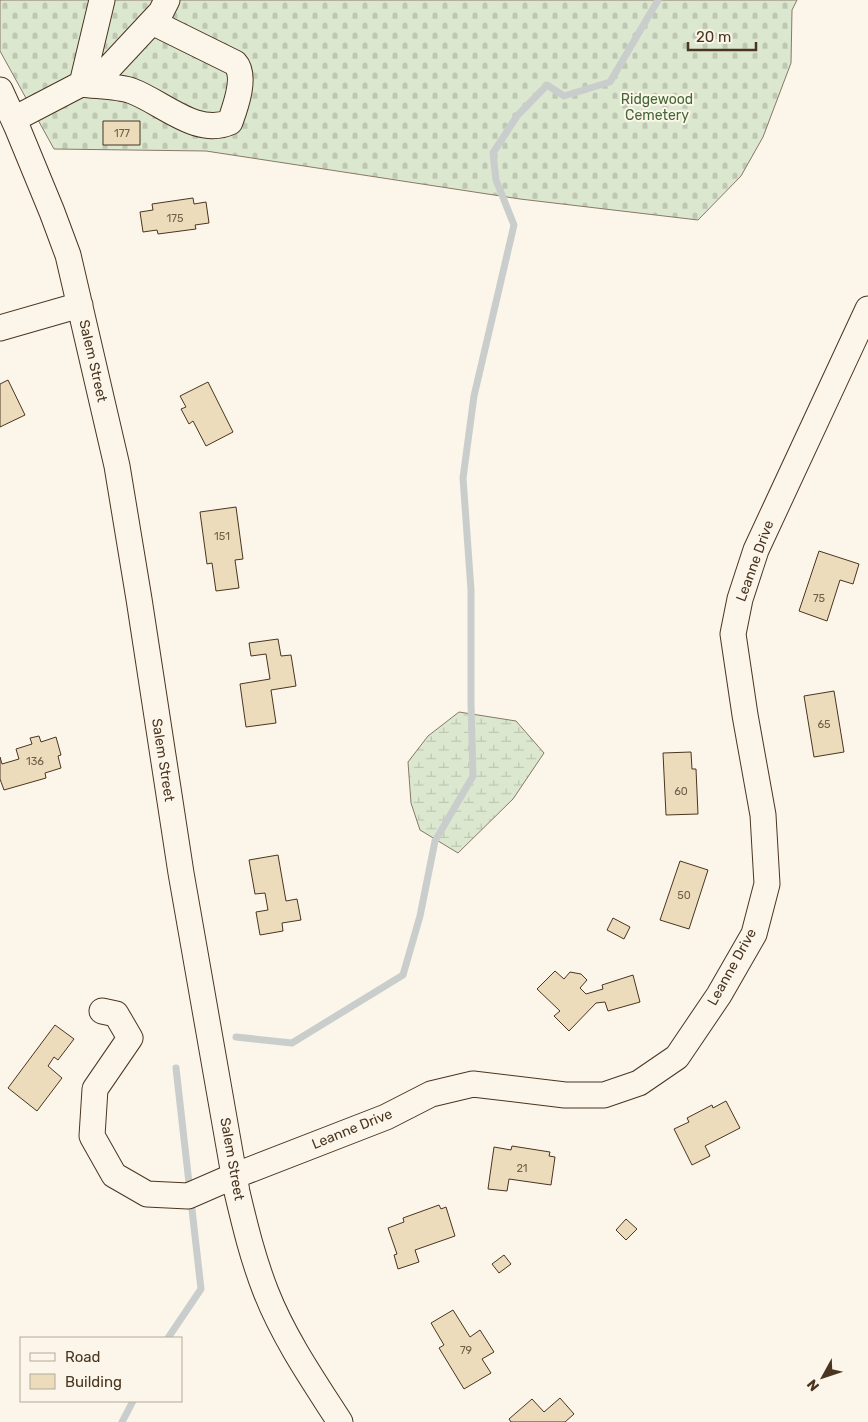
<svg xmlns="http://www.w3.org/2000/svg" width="868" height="1422" font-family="Rubik,sans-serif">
	<defs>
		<pattern id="wetland-marsh" width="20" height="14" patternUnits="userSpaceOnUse" patternTransform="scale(1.25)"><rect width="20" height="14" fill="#dce7d0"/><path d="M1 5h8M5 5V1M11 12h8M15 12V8" fill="none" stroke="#bec7b2"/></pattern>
		<pattern id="cemetery-stones" width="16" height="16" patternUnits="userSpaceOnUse" patternTransform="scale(1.25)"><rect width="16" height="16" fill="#dce7d0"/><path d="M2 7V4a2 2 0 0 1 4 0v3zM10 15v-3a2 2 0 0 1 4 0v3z" fill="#bec7b2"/></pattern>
	</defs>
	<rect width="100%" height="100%" fill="#fbf6e9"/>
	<path fill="url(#wetland-marsh)" stroke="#887966" d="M459 712 516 721 544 753 513 799 458 853 420 830 411 803 408 762 428 736Z"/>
	<path fill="url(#cemetery-stones)" stroke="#887966" d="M0 0H797L792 10 791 63 763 137 741 176 698 220 520 199 206 151 54 149 0 51Z"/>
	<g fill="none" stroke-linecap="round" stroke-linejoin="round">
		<path stroke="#c9cecd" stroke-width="7" d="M236 1037 292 1043 403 975 420 916 435 841 473 776 471 703V590L463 478 474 396 514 225 496 180 493 153 517 116 547 85 564 96 610 82 658 0
			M168 1338 201 1289 176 1068
			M122 1422 133 1401"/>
	</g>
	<path fill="#ecdcbc" stroke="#4a3520" d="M103 121H140V145H103Z
		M193 198 194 204 206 202 209 223 195 225 196 229 158 234 157 230 143 232 140 212 153 210 152 204Z
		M8 380 25 415 0 427V384Z
		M208 382 233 432 206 446 193 421 189 424 181 409 186 407 180 396Z
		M236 507 243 559 235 560 239 588 216 591 212 563 207 564 200 512Z
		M819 551 859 564 853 584 840 580 827 621 799 611Z
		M278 639 281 656 291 655 296 686 271 690 276 723 246 727 240 684 270 679 266 654 251 656 249 643Z
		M834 691 844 752 814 757 804 696Z
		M39 736 41 742 56 737 61 755 58 756 61 768 45 773 46 778 4 790 0 779V757L2 764 19 759 16 749 32 744 30 738Z
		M691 752 692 769H696L698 814 666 815 663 753Z
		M278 855 286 901 297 899 301 920 282 923 283 931 260 935 256 912 268 910 265 893 255 894 249 860Z
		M680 861 708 870 689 929 660 920Z
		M613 918 630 927 624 939 607 930Z
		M555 971 564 979 570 972 581 974 587 980 580 988 586 994 603 989 602 985 633 975 640 1002 608 1011 605 1002 596 1003 569 1031 554 1016 560 1011 537 989Z
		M55 1025 74 1039 58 1060 54 1057 48 1066 62 1078 37 1111 8 1088Z
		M726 1101 740 1128 705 1146 710 1156 692 1165 674 1129 689 1122 687 1118 712 1105 713 1108Z
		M512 1146 550 1152 549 1156 555 1157 551 1185 509 1179 507 1191 488 1189 494 1147 511 1150Z
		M439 1205 441 1209 446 1207 455 1236 415 1250 419 1262 398 1269 394 1255 397 1254 388 1228 404 1222 403 1218Z
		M626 1219 637 1229 626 1240 616 1230Z
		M504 1255 511 1264 499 1273 492 1264Z
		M453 1310 470 1337 480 1330 494 1352 482 1359 491 1373 464 1389 439 1348 444 1345 431 1323Z
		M560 1398 574 1414 565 1422H511L509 1419 532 1399 544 1412Z"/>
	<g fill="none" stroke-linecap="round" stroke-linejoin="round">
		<defs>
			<path id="minor" d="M82 84C97 86 119 86 132 91 162 102 197 137 230 122 235 108 247 76 235 63L152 22
				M82 84 102 0
				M0 90 17 127 52 212 68 255 117 466 139 599 181 873 237 1192C245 1226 253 1259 266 1292 284 1338 313 1380 340 1422
				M14 119 106 71 161 12 167 0
				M0 328 80 305
				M102 1011 116 1014 130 1038 95 1089 92 1136 114 1175 147 1194 188 1196 234 1176 386 1117 431 1094 473 1084 565 1095H604L639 1083 677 1057 719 995 754 934 767 884 763 815 745 715 733 634 740 599 756 550 868 309"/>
		</defs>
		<use href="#minor" stroke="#4a3520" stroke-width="27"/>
		<use href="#minor" stroke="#fbf6e9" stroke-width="25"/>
	</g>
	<g text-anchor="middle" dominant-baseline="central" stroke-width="4" stroke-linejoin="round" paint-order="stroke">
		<g font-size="11" fill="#725f47">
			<text x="122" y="133">177</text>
			<text x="175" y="218">175</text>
			<text x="222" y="536">151</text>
			<text x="819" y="598">75</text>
			<text x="824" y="724">65</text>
			<text x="35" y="761">136</text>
			<text x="681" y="791">60</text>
			<text x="684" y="895">50</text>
			<text x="522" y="1168">21</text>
			<text x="466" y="1350">79</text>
		</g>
		<g font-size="14" fill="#436837" stroke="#fbf6e9">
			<text x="657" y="99">Ridgewood<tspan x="657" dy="16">Cemetery</tspan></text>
		</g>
		<g font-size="14" fill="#4a3520" stroke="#fbf6e9">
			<text transform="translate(93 361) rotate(77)">Salem Street</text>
			<text transform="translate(755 561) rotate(-70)">Leanne Drive</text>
			<text transform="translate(163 760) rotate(81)">Salem Street</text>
			<text transform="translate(732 967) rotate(-61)">Leanne Drive</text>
			<text transform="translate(352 1129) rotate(-22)">Leanne Drive</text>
			<text transform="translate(232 1159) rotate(80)">Salem Street</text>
		</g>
	</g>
	<rect x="20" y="1337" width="162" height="65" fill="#fbf6e9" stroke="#b4a999"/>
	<rect x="30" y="1353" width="25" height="8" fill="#fbf6e9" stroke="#b4a999"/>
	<text x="65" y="1362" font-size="15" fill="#4a3520">Road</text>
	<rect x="30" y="1374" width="25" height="15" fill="#ecdcbc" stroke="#b4a999"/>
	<text x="65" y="1387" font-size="15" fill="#4a3520">Building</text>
	<g transform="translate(823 1377) rotate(230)" stroke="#fbf6e9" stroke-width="4" paint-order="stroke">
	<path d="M0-4L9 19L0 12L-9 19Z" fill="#4a3520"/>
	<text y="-8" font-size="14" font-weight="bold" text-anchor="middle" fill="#4a3520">N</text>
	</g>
	<path d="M688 42v8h68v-8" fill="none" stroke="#4a3520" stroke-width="2.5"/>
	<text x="696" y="42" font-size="15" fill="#4a3520" stroke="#fbf6e9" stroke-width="4" paint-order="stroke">20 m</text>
</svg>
